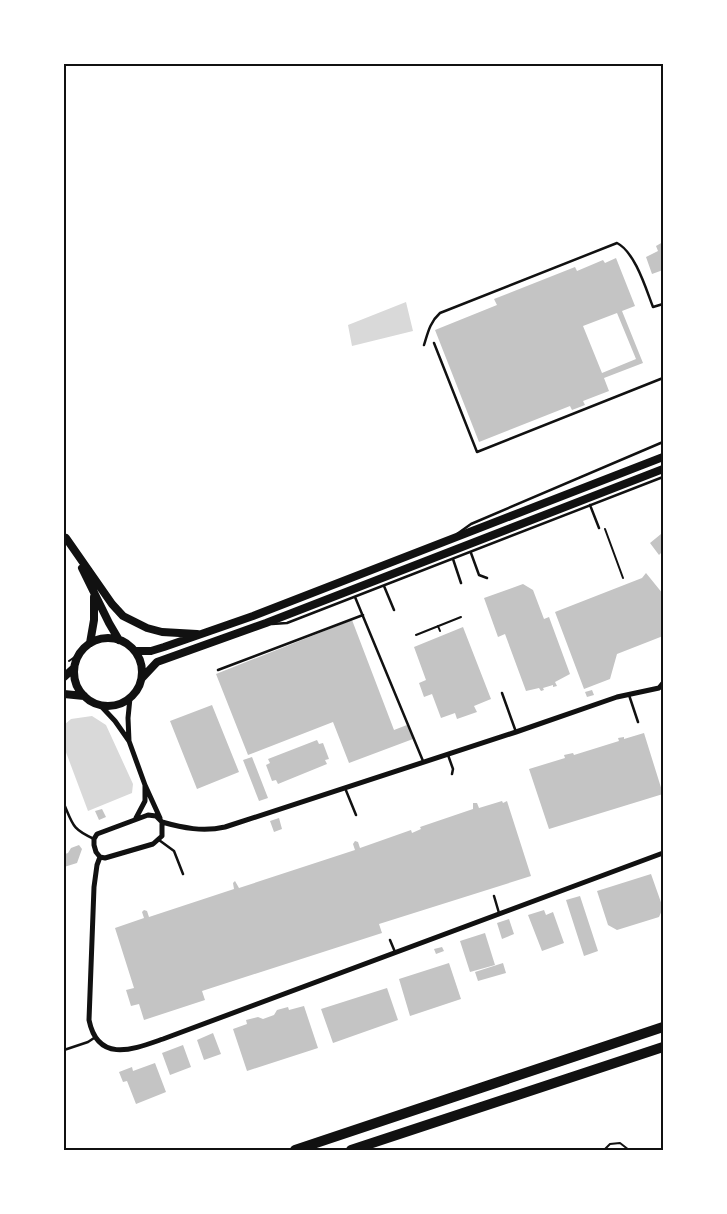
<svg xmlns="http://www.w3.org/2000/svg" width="727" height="1214" font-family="'Crimson Pro',serif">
	<rect width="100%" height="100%" fill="#fff"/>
	<path fill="#d9d9d9" d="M406 302 413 331 352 346 348 325Z
		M92 716 106 725 133 784 132 793 88 811 64 747V725L71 719Z"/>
	<path fill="#c4c4c4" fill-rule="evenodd" d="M663 242V270L652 274 646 257 658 251 656 246Z
		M616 258 635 306 622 311 643 363 604 378 609 391 583 401 585 405 572 410 570 406 479 442 435 330 497 305 494 299 575 267 577 271 603 260 605 263ZM617 313 636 359 602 373 583 326Z
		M661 534 663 537V551L659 555 650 543Z
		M646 573 663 594V636L617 654 610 679 584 689 555 612 642 578Z
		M523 584 533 590 544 619 549 617 570 674 555 682 557 686 553 687V685L543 688 544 690 541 691 539 688 526 691 505 634 498 637 484 598Z
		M352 620 394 730 407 725 413 739 349 763 333 722 248 755 216 674Z
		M463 627 491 699 474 706 477 712 457 719 455 713 441 718 432 694 424 697 419 683 426 680 414 647Z
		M592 690 594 695 587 697 585 692Z
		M212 705 239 772 197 789 170 721Z
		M644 733 663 794 549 829 529 769 565 758 564 755 573 753 574 755 619 741 618 738 624 737V739Z
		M317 740 319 744 323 743 329 759 325 760 327 764 278 784 276 780 272 781 266 765 270 763 268 759Z
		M252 757 268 798 259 801 243 760Z
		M502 801 503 803 507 801 531 876 379 924 382 933 202 991 205 1000 144 1020 139 1004 131 1006 126 990 134 988 115 928 144 918 142 912 144 910 147 911 149 917 234 889 233 883 235 881 239 888 355 850 353 844 355 841 358 842 360 848 411 830 412 833 421 829 420 827 473 809V803H477L479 808Z
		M102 809 106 817 99 820 95 811Z
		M279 818 282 829 274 832 270 821Z
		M79 845 82 849 77 863 64 867V850L65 854 68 853 71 848Z
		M651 874 663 908 659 917 617 930 608 925 597 891Z
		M580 896 598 951 584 956 566 900Z
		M544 910 546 915 553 912 564 943 542 951 528 915Z
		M509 919 514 934 502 939 497 923Z
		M485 933 495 965 470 972 460 941Z
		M442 947 444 951 436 954 434 949Z
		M449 963 461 999 410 1016 399 979Z
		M503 963 506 973 478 981 475 972Z
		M387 988 398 1020 333 1043 321 1009Z
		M304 1006 318 1048 247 1071 233 1029 247 1024 246 1020 258 1017 263 1019 274 1015 277 1010 288 1007 289 1010Z
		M213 1033 221 1054 204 1060 197 1040Z
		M183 1045 191 1067 170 1075 162 1053Z
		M155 1063 166 1092 136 1104 127 1081 123 1082 119 1072 132 1067 133 1071Z"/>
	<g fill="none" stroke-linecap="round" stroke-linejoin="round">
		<path stroke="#111" stroke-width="2" d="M605 529 623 578
			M438 626 440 631
			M416 635 461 617
			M69 661 79 654
			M604 1150 610 1144 620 1143 629 1150"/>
		<path stroke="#111" stroke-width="2.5" d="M434 343 477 452 663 378
			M424 345C428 332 430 322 440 313L617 243C635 252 646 289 653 307L663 304
			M590 505 599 528
			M457 534 471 524 663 442
			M471 553 479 575 487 578
			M453 559 461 583
			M384 586 394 610
			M355 597 423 761
			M272 624 287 623 663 477
			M218 670 363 615
			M502 693 516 732
			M629 695 638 722
			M448 755 453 769 452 774
			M345 788 356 815
			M64 804C73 825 72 829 94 839
			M159 840 174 851 183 874
			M494 896 499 913
			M390 940 395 952
			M64 1050 88 1042 94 1038"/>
		<path stroke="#111" stroke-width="5" d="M100 705 115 721 129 741 128 718 130 698
			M129 741 145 785
			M148 815 156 816 162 822V836L153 844 105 858 100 857 96 852 94 845V839L97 834Z
			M136 818 145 801V785L160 818
			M162 822C183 828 203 832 225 827L516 732 617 697 659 688 663 683
			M100 857 97 865 94 887 89 1020C98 1064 134 1049 163 1039L663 853"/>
		<path stroke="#111" stroke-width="8" d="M66 538 112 604 123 616 147 628 162 632 197 634
			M82 568 109 623 119 640
			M74 672a34 34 0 1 1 68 0a34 34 0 1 1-68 0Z
			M90 643 94 620V597
			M135 651H151L164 647 253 616 663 457
			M64 677 74 668
			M142 678 157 662 266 623 663 469
			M64 694 84 696"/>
		<path stroke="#111" stroke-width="10" d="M295 1150 663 1027
			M351 1150 663 1047"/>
	</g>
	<rect width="727" height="1214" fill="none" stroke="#ffffff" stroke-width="130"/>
	<rect x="65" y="65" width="597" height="1084" fill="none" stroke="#111" stroke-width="2"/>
</svg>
